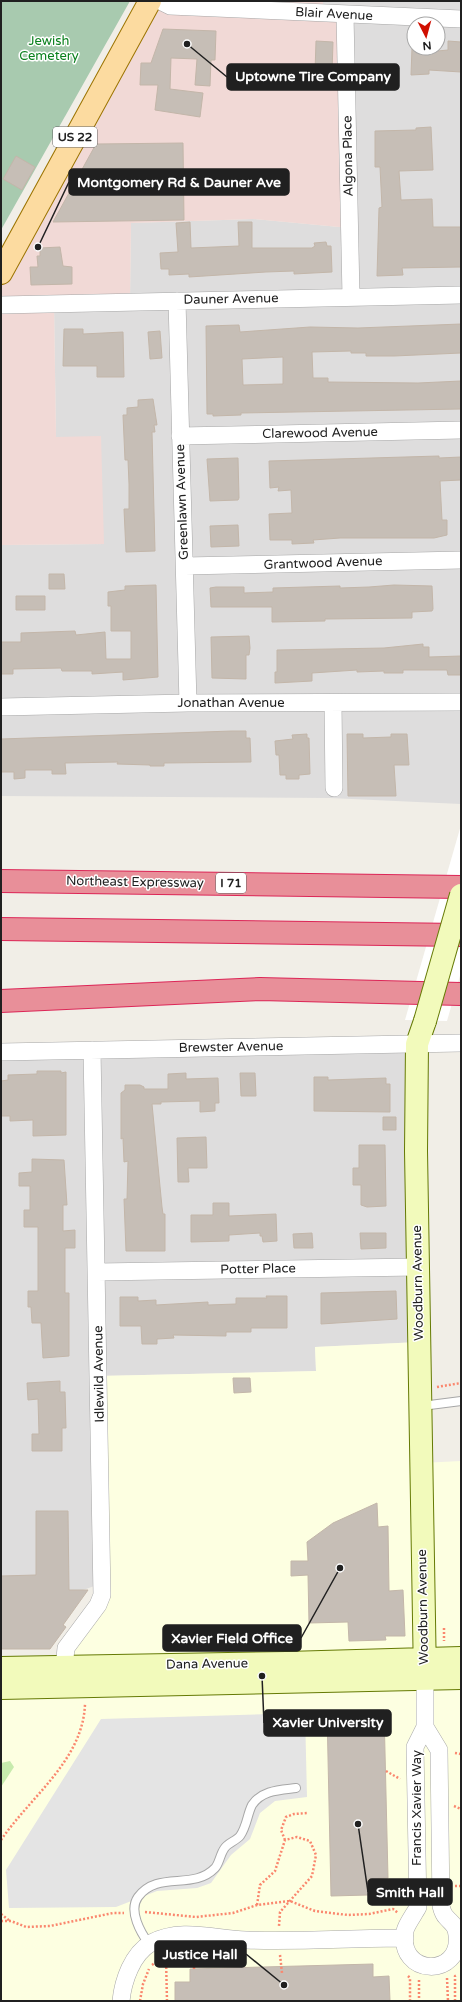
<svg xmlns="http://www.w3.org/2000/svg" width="462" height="2002" font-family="'Varela Round',sans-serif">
	<rect width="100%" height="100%" fill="#f1eee7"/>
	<path fill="#dedddd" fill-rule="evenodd" d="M323 1H461V804L330 798 1 796V545L104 544 56 438 54 304 130 301 131 223 253 219 350 228 323 14ZM414 24H438V48H414Z
		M417 1044 419 1342 315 1347 316 1371 98 1376 103 1583 83 1590 35 1591 1 1576V1052Z"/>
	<path fill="#f1d9d6" d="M150 1H323V14L345 15 350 228 253 219 131 223 130 301 54 304 56 437 101 436 104 544 1 545V273Z"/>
	<path fill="#fdffe1" d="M419 1342 421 1463 461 1461V2001H1V1688L63 1666 98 1605V1376L316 1371 315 1347Z"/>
	<path fill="#c7ebad" d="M10 1761 14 1767 1 1787V1763Z"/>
	<path fill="#a8caaf" d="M1 1H130L1 230Z"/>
	<path fill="#e4e4e4" d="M305 1713 307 1797 275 1801 260 1813 250 1839 231 1855 211 1883 197 1888 157 1891 116 1907 9 1908 6 1870 101 1719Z"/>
	<path fill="#fff" d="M461 825V972L447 1021 405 1020Z"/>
	<path fill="#c6beb6" stroke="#c3b6a9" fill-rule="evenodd" d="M163 29 216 31 215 60H211L210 86 195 85 197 59 171 58 170 89 203 93 200 117 155 110 158 85H140L141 63H151Z
		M316 41 333 42 332 73 315 72Z
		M448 41 461 42V72L429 70V74L411 75 412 48H427V52L448 50Z
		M431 127 433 170 399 171 401 200 432 199 433 227H461V267L402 268 403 275 377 276 379 208 382 207 380 167H375V131L416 130V128Z
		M183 143 184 220 53 222 96 144Z
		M16 156 35 167 22 190 3 179Z
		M190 222 191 248 239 246 238 222H252V248H312L315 246 314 243 326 242 327 246H331L332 272 294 274V271L266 272 189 277V274L169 275V269H161L160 253 178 252 176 223Z
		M60 247 63 266 72 267V284L31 285 30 267H38L37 256H40V248Z
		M461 324V353L394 356H366V353H351V351L312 352 313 378H328V382L418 383 461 381V409L241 413V415L213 416V414H207L206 326 239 325 240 332 310 327 358 328ZM283 357V384L243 385 242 359Z
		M64 329H83V334L123 332 124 377H97V366H63Z
		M160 331 162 358 150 359 148 332Z
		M153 399 157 425H154L155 432H152L155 551 126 552 124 509H129V484L128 460H125L123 415H127V408L138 407V400Z
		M439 456V458L461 457V480L440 481 442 520H447V535L434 538H340L313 540 314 543 292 544V540H270L269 514 292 513 291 490 278 491 279 487 270 488 269 461Z
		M238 458 239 498 238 500 210 501 207 459Z
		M238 525 239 546 211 547 210 526Z
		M49 574H64L65 589H49Z
		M156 585 158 677 123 680V672L92 674V671H62L61 668 13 669V674H1V642H21V633L75 631 76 635 105 632 106 659H131V631H111V606H108V592L125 590V586Z
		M394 585 432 586 433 609 432 611 412 612V618L325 619V621L272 622V607H211L210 588 216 587H244V593L273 592V588L340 586V588L369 587Z
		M16 596H45V610H16Z
		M249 636 250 648 249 655H246V679L212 678 211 637Z
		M423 644V647H429V657L461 656V675H448L447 670H403V673H384V671L357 672V670L312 673V681L275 683V672H277V650L384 648Z
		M232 731H246V738H250L251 762 164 763V766H150V765L117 764 118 762 65 763 66 774H52V770H25V778L14 779V772H1V739Z
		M307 734V738H309L310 774 299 775V779H286V775H280L279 755H276L275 741 293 739 292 735Z
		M347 734H363V738L391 737V734H407L409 765H394L396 796H348Z
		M37 1071H61V1073L66 1072V1135L33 1136V1120L10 1121V1116H1V1081L8 1080V1075L37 1074Z
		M186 1073V1079L218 1078 219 1103H215V1111L200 1112V1101L161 1102V1104H152L162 1207 163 1214H165V1251H126L124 1199H127L128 1161 124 1162 123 1138 121 1139V1093L125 1090V1085H140L144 1087V1089H168V1074Z
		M240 1073H255L256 1096H241Z
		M314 1077H328V1080L386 1078V1084H390V1112L314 1111Z
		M383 1117H396V1130H383Z
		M206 1137 207 1168H188L189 1182H178L177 1138Z
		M359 1145H385L386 1206 367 1207 361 1205V1185H353V1168H359Z
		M32 1159 64 1160 67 1205H63V1231L75 1230V1248H65V1293H69V1356L43 1358 41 1323H32L31 1307H28V1291H38V1227H24V1210H30V1186H19V1173L32 1172Z
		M213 1203H229V1216L276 1214 277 1241 263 1242 262 1236H260V1233L229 1235V1241L191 1242V1215H213Z
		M312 1233 313 1248H294L293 1234Z
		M360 1233H386V1248L361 1249Z
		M396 1291 397 1319 321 1324V1293Z
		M266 1296H287V1328H251V1332H226V1336L173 1335 174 1338 157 1339V1344H142L141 1326H120V1297H138V1301L156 1300V1305L208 1302V1305L236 1304V1298H267Z
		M233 1378H250L251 1392 234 1393Z
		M60 1381V1392H65L66 1428H62V1451H32V1434H39L38 1399 28 1400 27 1383Z
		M377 1503 378 1527 388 1526 389 1591 403 1590 405 1636H385L386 1640 349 1641 348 1622 309 1623 308 1575 291 1576V1561H308L307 1542 333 1523Z
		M36 1511H68L69 1590H88L63 1625 66 1627 50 1649H1V1576L36 1575Z
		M384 1710 388 1878 368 1879V1895L331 1896 327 1711Z
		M373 1964V1977L389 1976 390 2001H175V1982H190V1969Z"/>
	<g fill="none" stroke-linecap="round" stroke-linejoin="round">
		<defs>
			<path id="lane" d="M422 1406 461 1401
				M149 1944C141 1933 128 1911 138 1897 158 1870 193 1891 215 1868 219 1864 220 1855 224 1849 227 1843 236 1841 240 1836 247 1826 247 1815 252 1805 262 1790 280 1790 296 1788"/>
			<path id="street" d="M160 1 170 6 461 19
				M345 15 351 296
				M177 301 188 703
				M1 305 461 295
				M180 436 461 430
				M185 566 461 560
				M333 703 334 788
				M1 707 188 703 461 702
				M1 1052 461 1043
				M98 1272 418 1267
				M63 1678 66 1648 98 1605 102 1595 92 1050
				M425 1678V1727
				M425 1727 439 1750 441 1906C442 1910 444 1915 446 1917 452 1924 456 1925 457 1935 462 1978 397 1977 405 1931 406 1925 415 1913 418 1907L415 1747Z
				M121 2001C123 1981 132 1954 151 1943 181 1927 214 1939 246 1940 299 1942 352 1938 405 1938"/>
			<path id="secondary" d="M425 1021 417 1044 416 1151 425 1678
				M1 1668 287 1663 461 1658
				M1 1688 461 1678"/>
			<path id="primary" d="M1 273 150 1"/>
			<path id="highway" d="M1 881 461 887
				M1 929 461 935
				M1 1001 260 989 461 994"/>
		</defs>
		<use href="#lane" stroke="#a7a7a7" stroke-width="10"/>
		<use href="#street" stroke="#a7a7a7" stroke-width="18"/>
		<use href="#secondary" stroke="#657a04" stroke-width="24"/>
		<use href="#primary" stroke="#9c7400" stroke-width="24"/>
		<use href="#highway" stroke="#dc2657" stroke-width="24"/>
		<path stroke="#fa876e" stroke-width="2.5" stroke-dasharray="2 2" stroke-linecap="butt" d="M437 1387 461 1383
			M444 1628V1641
			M455 1753 461 1754
			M386 1771 400 1779
			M454 1806 461 1809
			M1 1840C31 1796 83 1760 85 1704
			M285 1840 281 1830 286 1817 294 1814 308 1813
			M455 1886H461
			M257 1905 260 1885 275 1871 285 1840 297 1837 310 1841 316 1855 312 1876 280 1912 279 1926
			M145 1912 196 1917 233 1913 257 1905 290 1901 315 1911 348 1915 369 1914 393 1909 398 1913
			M1 1914 10 1921
			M1 1921H11L26 1927 50 1926 113 1913H124
			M179 1953 190 1952
			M203 1953 233 1956
			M280 1955 282 1973
			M152 1965 166 1955
			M194 1969V1952
			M408 1976 410 1978V2001
			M447 1978 448 2001
			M419 1980V2001
			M140 2001 143 1984 149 1969
			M167 2001 166 1959 168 1955
			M455 2001V1976L457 1975"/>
		<use href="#lane" stroke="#fff" stroke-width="8"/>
		<use href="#street" stroke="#fff" stroke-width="17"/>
		<use href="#secondary" stroke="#f2fabb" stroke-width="22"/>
		<use href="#primary" stroke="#fcdba0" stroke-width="22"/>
		<use href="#highway" stroke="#e88f99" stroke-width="22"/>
		<defs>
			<path id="secondary-bridge" d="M425 1021 461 895"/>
		</defs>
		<use href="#secondary-bridge" stroke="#657a04" stroke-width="24" stroke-linecap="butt"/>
		<use href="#secondary-bridge" stroke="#f2fabb" stroke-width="22"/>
	</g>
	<g text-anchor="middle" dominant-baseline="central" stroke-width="3" stroke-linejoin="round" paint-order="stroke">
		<g fill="#fff" stroke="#636363" stroke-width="1">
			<rect x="53" y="127" width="44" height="20" rx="3"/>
			<rect x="216" y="873" width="30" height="20" rx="3"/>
		</g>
		<g font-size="12" font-weight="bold" fill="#202020">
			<text x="75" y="137">US 22</text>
			<text x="231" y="883">I 71</text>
		</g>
		<g font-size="13" fill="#202020" stroke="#fff">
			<text transform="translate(334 14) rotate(3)">Blair Avenue</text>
			<text transform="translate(348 156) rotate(-91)">Algona Place</text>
			<text transform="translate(231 299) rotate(-1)">Dauner Avenue</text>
			<text transform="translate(320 433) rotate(-1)">Clarewood Avenue</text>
			<text transform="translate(182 502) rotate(-92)">Greenlawn Avenue</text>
			<text transform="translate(323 563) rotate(-2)">Grantwood Avenue</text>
			<text x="231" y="703">Jonathan Avenue</text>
			<text transform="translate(135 882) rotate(1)">Northeast Expressway</text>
			<text transform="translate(231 1047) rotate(-1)">Brewster Avenue</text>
			<text transform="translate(258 1269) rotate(-1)">Potter Place</text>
			<text transform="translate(418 1283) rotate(-91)">Woodburn Avenue</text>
			<text transform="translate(99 1374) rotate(-91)">Idlewild Avenue</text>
			<text transform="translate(423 1607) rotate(-91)">Woodburn Avenue</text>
			<text transform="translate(207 1664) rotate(-1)">Dana Avenue</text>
			<text transform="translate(417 1808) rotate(-90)">Francis Xavier Way</text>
		</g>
		<g font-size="13" fill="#0b811e" stroke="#fff">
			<text x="49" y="41">Jewish<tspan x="49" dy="15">Cemetery</tspan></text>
		</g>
	</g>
	<path fill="none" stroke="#202020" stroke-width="1.5" d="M187 44L227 77M38 247L69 182M340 1568L301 1638M262 1676L264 1723M358 1824L368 1892M284 1985L246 1954"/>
	<g fill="#202020" stroke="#fff" stroke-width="1.5">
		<circle cx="187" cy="44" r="4"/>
		<circle cx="38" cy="247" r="4"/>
		<circle cx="340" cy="1568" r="4"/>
		<circle cx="262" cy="1676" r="4"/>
		<circle cx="358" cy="1824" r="4"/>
		<circle cx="284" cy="1985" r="4"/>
	</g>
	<g fill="#202020" stroke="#202020" stroke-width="1.5">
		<rect x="227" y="64" width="172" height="26" rx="4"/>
		<rect x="69" y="169" width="220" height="26" rx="4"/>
		<rect x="163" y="1625" width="138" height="26" rx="4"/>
		<rect x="264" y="1710" width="127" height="26" rx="4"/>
		<rect x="368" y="1879" width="84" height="26" rx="4"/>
		<rect x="155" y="1941" width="91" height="26" rx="4"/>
	</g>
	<g font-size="14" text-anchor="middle" font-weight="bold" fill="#fff">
		<text x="313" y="81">Uptowne Tire Company</text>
		<text x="179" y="187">Montgomery Rd &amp; Dauner Ave</text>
		<text x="232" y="1643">Xavier Field Office</text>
		<text x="328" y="1727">Xavier University</text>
		<text x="410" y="1897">Smith Hall</text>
		<text x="200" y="1959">Justice Hall</text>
	</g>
	<rect width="462" height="2002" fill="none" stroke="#202020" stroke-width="4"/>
	<g transform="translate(426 36) rotate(174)"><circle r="19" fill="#ffffff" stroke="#a6a6a6"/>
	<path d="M0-3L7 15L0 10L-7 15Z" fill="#d00f00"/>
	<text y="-6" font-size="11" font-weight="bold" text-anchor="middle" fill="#202020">N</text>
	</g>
</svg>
